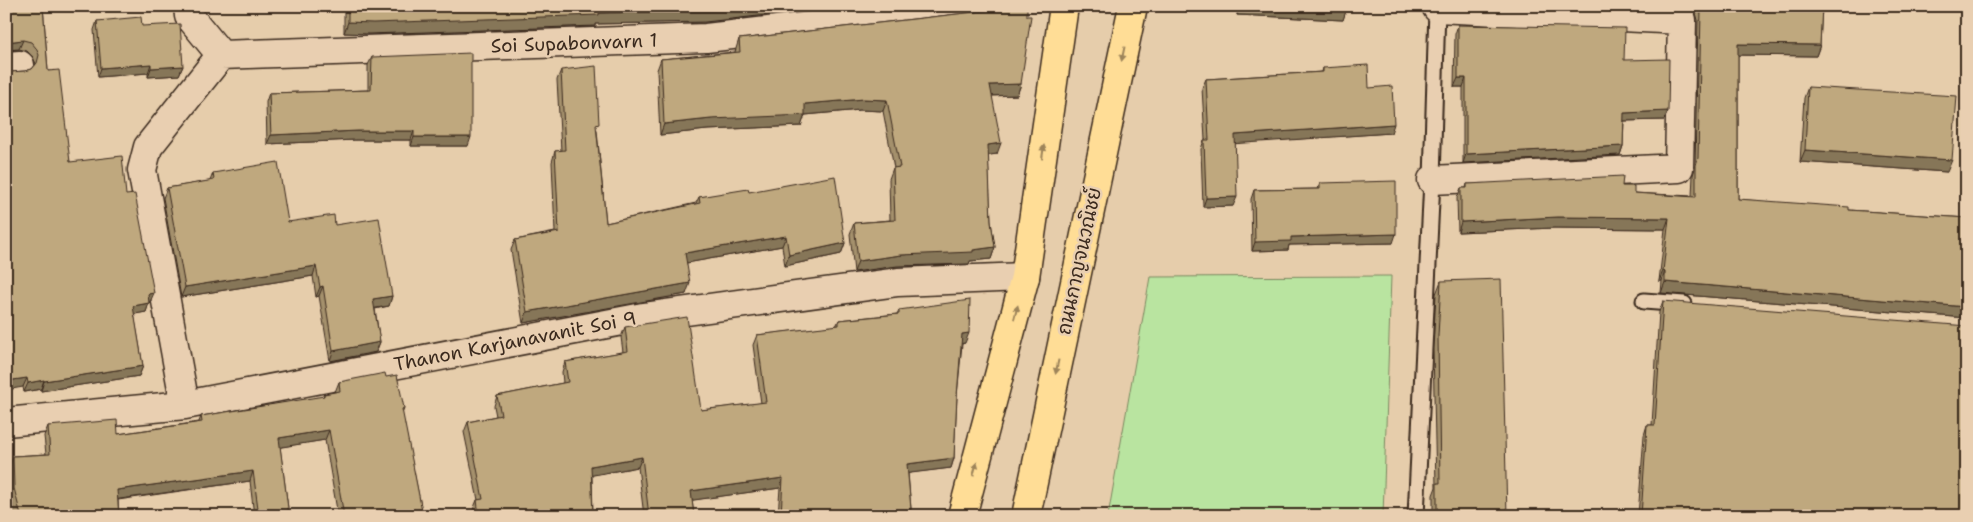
<svg xmlns="http://www.w3.org/2000/svg" width="1973" height="522" font-family="'Shantell Sans','Playpen Sans Thai',sans-serif">
	<rect width="100%" height="100%" fill="#e6cdab"/>
	<filter id="ink" filterUnits="userSpaceOnUse"><feTurbulence type="fractalNoise" baseFrequency=".02" numOctaves="2"/><feDisplacementMap in="SourceGraphic" scale="10" xChannelSelector="R" yChannelSelector="G"/><feConvolveMatrix kernelMatrix="1 2 1 2 8 2 1 2 1" color-interpolation-filters="sRGB"/></filter>
	<g filter="url(#ink)">
		<path fill="#b9e4a0" stroke="#7a875f" d="M1391 276 1383 516H1108L1150 277Z"/>
		<g fill="none" stroke-linecap="round" stroke-linejoin="round">
			<defs>
				<path id="service" d="M1644 301 1684 304
					M1416 516 1432 180 1437 8"/>
				<path id="minor" d="M188 6 189 16 221 55 706 38 986 6
					M6 66 20 65
					M1432 180 1679 168 1682 20 1437 8
					M185 405 142 170 148 147 221 55
					M6 422 185 405 643 317 898 282 1025 277"/>
				<path id="primary" d="M962 516 1025 277 1064 6
					M1026 516 1133 6"/>
			</defs>
			<use href="#service" stroke="#3b2a1e" stroke-width="19"/>
			<use href="#minor" stroke="#3b2a1e" stroke-width="31"/>
			<use href="#primary" stroke="#3b2a1e" stroke-width="31"/>
			<use href="#service" stroke="#e9cfb1" stroke-width="15"/>
			<use href="#minor" stroke="#e9cfb1" stroke-width="28"/>
			<use href="#primary" stroke="#ffdd96" stroke-width="28"/>
		</g>
		<path fill="#a4906c" stroke="#3b2a1e" d="M6 6H43L48 71 70 162 126 195 150 302H149L146 312 134 314 143 366 139 376 41 391V389L24 392 23 387 10 72 25 71 32 69 36 64 33 57 27 51 19 49 6 50Z
			M344 6H846L705 22 595 24V26L369 34 344 33Z
			M1237 6H1347L1343 20 1237 15Z
			M1698 6H1822L1820 45 1816 56 1738 55V199L1849 210 1967 218V318L1661 293 1662 281H1659L1665 229 1554 228 1458 232 1457 198 1461 188H1466L1467 184 1622 186 1634 193 1692 196 1693 175 1695 168 1698 20 1696 13Z
			M1000 7 1021 84 1017 95 992 96 997 154 988 155 991 222 995 247 991 259 970 261 969 264 897 266 854 272 850 234 854 223 890 220 889 179 893 168H894L883 111 860 110 805 115 801 126 707 130 660 135 657 70 661 59 735 52 739 39 992 10Z
			M97 21 142 26 183 66 179 75 148 77V73L98 77 94 30Z
			M1458 25 1624 60 1668 111 1664 120 1624 121 1623 146 1620 155 1463 163V87H1454L1455 34Z
			M372 57 468 146H411V140H355L267 144 266 102 269 93 368 90V65Z
			M1323 68 1369 88 1391 133 1235 143 1233 206 1203 207 1201 149 1204 140H1205L1202 88 1206 79 1322 72Z
			M561 70 597 131 606 223 696 203 699 197 749 192 845 243 841 254 785 266 782 246 686 263V294L523 323 511 250 515 240 555 232 552 162 555 151H561L557 80Z
			M1808 87 1947 172 1800 162 1804 98Z
			M213 173 288 222 335 225 392 296 389 306 375 309 380 342 376 352 330 361 319 296 316 297 313 276 181 297 163 198 167 188 210 181Z
			M1320 183 1393 243 1289 245 1288 250 1252 251 1251 199 1254 190 1318 189Z
			M1441 281 1507 516H1433V495L1436 487 1433 349 1436 294Z
			M1663 301 1967 516H1638L1644 435 1647 425H1652L1659 312Z
			M899 310 965 343 962 344 957 396 954 458 951 468 908 473 911 509 908 516H778L780 488 692 500 694 516H644L638 467 592 475 593 516H474L473 510 477 500H478L464 432 468 422 496 416 494 406 497 396 563 383 562 372 565 362 623 352 621 337 625 327 701 410 761 403 753 345 757 335 836 326 839 320 897 314Z
			M386 377 404 408 402 413 423 516H338L325 440 280 447 289 516H254L250 481 118 500 119 516H15L10 498V466L13 456 46 454 44 436 48 426 118 434 199 422 201 416 323 397 324 394 335 392 339 382Z"/>
		<path fill="#867658" stroke="#3b2a1e" d="M753 6H846L705 22 595 24V26L369 34 344 33 348 22 599 13Z
			M1240 6H1312L1347 8 1343 20 1237 15Z
			M23 40 19 49 6 50V42Z
			M1738 44 1820 45 1816 56 1735 55Z
			M151 64 148 73 98 77 101 68Z
			M183 66 179 75 148 77 151 68Z
			M1458 78H1466L1463 87H1454Z
			M1021 84 1017 95 985 96 990 85Z
			M864 99 887 100 883 111 860 110 805 115 801 126 707 130 660 135 664 124 711 119 805 104Z
			M1668 111 1664 120 1621 121 1624 113Z
			M1394 124 1391 133 1231 144 1235 135Z
			M358 131H414L411 140H355L267 144 271 135Z
			M414 137H471L468 146H411Z
			M1001 143 997 154 984 156 988 145Z
			M1623 146 1620 155 1463 163 1466 154Z
			M1805 150 1952 160 1947 172 1800 162Z
			M1237 197 1233 206 1203 207 1206 198Z
			M1558 217 1669 218 1665 229 1554 228 1458 232 1461 222Z
			M1396 234 1393 243 1289 245 1288 250 1252 251 1255 242 1291 237Z
			M786 236 782 246 681 264 685 253Z
			M845 243 841 254 785 266 789 255Z
			M995 247 991 259 970 261 969 264 897 266 854 272 858 261 901 255 973 250Z
			M316 266 313 276 181 297 185 287Z
			M1663 271H1665L1662 281H1659Z
			M1665 282 1967 307V318L1661 293Z
			M690 283 686 294 523 323 527 312Z
			M323 286 319 296 316 297 320 287Z
			M154 293 150 302 144 303 148 294Z
			M392 296 389 306 370 309 373 299Z
			M149 303 146 312 130 315 133 306Z
			M969 333 965 343 959 344 962 334Z
			M380 342 376 352 330 361 333 351Z
			M143 366 139 376 41 391 44 381Z
			M27 378 23 387 6 390V381Z
			M44 380 41 389 24 392 28 383Z
			M329 430 325 440 276 448 279 438Z
			M642 457 638 467 588 476 591 466Z
			M954 458 951 468 903 474 907 464Z
			M253 471 250 481 113 500 117 490Z
			M783 478 780 488 687 501 691 491Z
			M911 509 908 516H894L895 512Z
			M364 513 363 516H345Z"/>
		<path fill="#bfa87e" stroke="#3b2a1e" d="M6 6H43L48 71 59 70 70 162 122 156 126 195 135 194 154 293 148 294 149 303 133 306 143 366 44 381V380L28 383 27 378 6 381V72H10L25 71 32 69 37 63 39 55 36 48 31 42 23 40 6 42Z
			M348 6H753L709 11 599 13V15L373 23 348 22Z
			M1000 6H1027V16H1031L1021 84 990 85 1001 143 988 145 991 222 995 247 973 250V252L901 255 858 261 854 223 895 220 893 168 900 167 887 100 864 99 805 104V115L711 119 664 124 661 59 740 52 739 39 992 10Z
			M1312 6H1347V8Z
			M1701 6H1822L1820 45 1738 44V199L1849 207V210L1967 218V307L1665 282V271H1663L1669 218 1558 217 1461 222V188H1467V184L1623 176 1622 186H1634V193L1696 197V165L1698 158 1701 10Z
			M141 17 142 26 180 24 183 66 151 68V64L101 68 97 21Z
			M1458 25 1625 28 1624 60 1669 59 1668 111 1624 113 1623 146 1466 154V78H1458Z
			M471 53V137H414V131H358L271 135 269 93 371 90 372 57Z
			M1368 65 1369 88 1392 86 1394 124 1235 135 1237 197 1206 198 1204 140H1209L1206 79 1323 72V68Z
			M596 66 599 124 596 125 606 223 700 203 699 197 748 189 749 192 835 176 845 243 789 255 786 236 685 253 690 283 527 312 515 240 559 232 555 151 565 150 561 70Z
			M1808 87 1957 96 1952 160 1805 150Z
			M278 162 288 222 334 215 335 225 379 218 392 296 373 299 380 342 333 351 323 286 320 287 316 266 185 287 167 188 214 180 213 173Z
			M1396 181V234L1291 237V241L1255 242 1254 190 1320 189V183Z
			M1501 279 1507 516H1437V483H1440L1438 336 1441 281Z
			M970 300 969 333 962 334 957 396 954 458 907 464 911 509 895 512 896 516H781L783 478 691 491 694 516H649L642 457 591 466 593 516H479L477 500 483 499 468 422 501 415 497 396 568 382 565 362 628 351 625 327 687 317 701 410 766 402 757 335 839 325V320L899 314V310Z
			M1663 301 1967 326V516H1641L1647 425H1655Z
			M385 373 386 377 397 375 404 408 402 409 423 516H364V513L344 516 329 430 279 438 289 516H259L253 471 117 490 119 516H21L14 488 13 456 50 454 48 426 117 420 118 434 202 422 201 416 324 396V394L340 391 339 382Z"/>
		<defs><path id="oneway-solid" d="M-6-.8H1V-3.2L6.5 0L1 3.2V.8H-6Z" transform="scale(1.25)"/></defs>
		<g fill="#9d845a">
			<use href="#oneway-solid" transform="translate(1123 54) rotate(102)"/>
			<use href="#oneway-solid" transform="translate(1043 152) rotate(-82)"/>
			<use href="#oneway-solid" transform="translate(1016 312) rotate(-75)"/>
			<use href="#oneway-solid" transform="translate(1057 367) rotate(102)"/>
			<use href="#oneway-solid" transform="translate(975 469) rotate(-75)"/>
		</g>
	</g>
	<g text-anchor="middle" dominant-baseline="central" stroke-width="5" stroke-linejoin="round" paint-order="stroke">
		<g font-size="19" fill="#3b2a1e" stroke="#e9cfb1">
			<text transform="translate(574 43) rotate(-2)">Soi Supabonvarn 1</text>
			<text transform="translate(1079 261) rotate(-78)">ถนนกาญจนวณิชย์</text>
			<text transform="translate(515 341) rotate(-11)">Thanon Karjanavanit Soi 9</text>
		</g>
	</g>
	<rect width="1973" height="522" fill="none" stroke="#e9cfb1" stroke-width="25"/>
	<rect x="12" y="12" width="1948" height="497" fill="none" stroke="#3b2a1e" stroke-width="2" filter="url(#ink)"/>
</svg>
